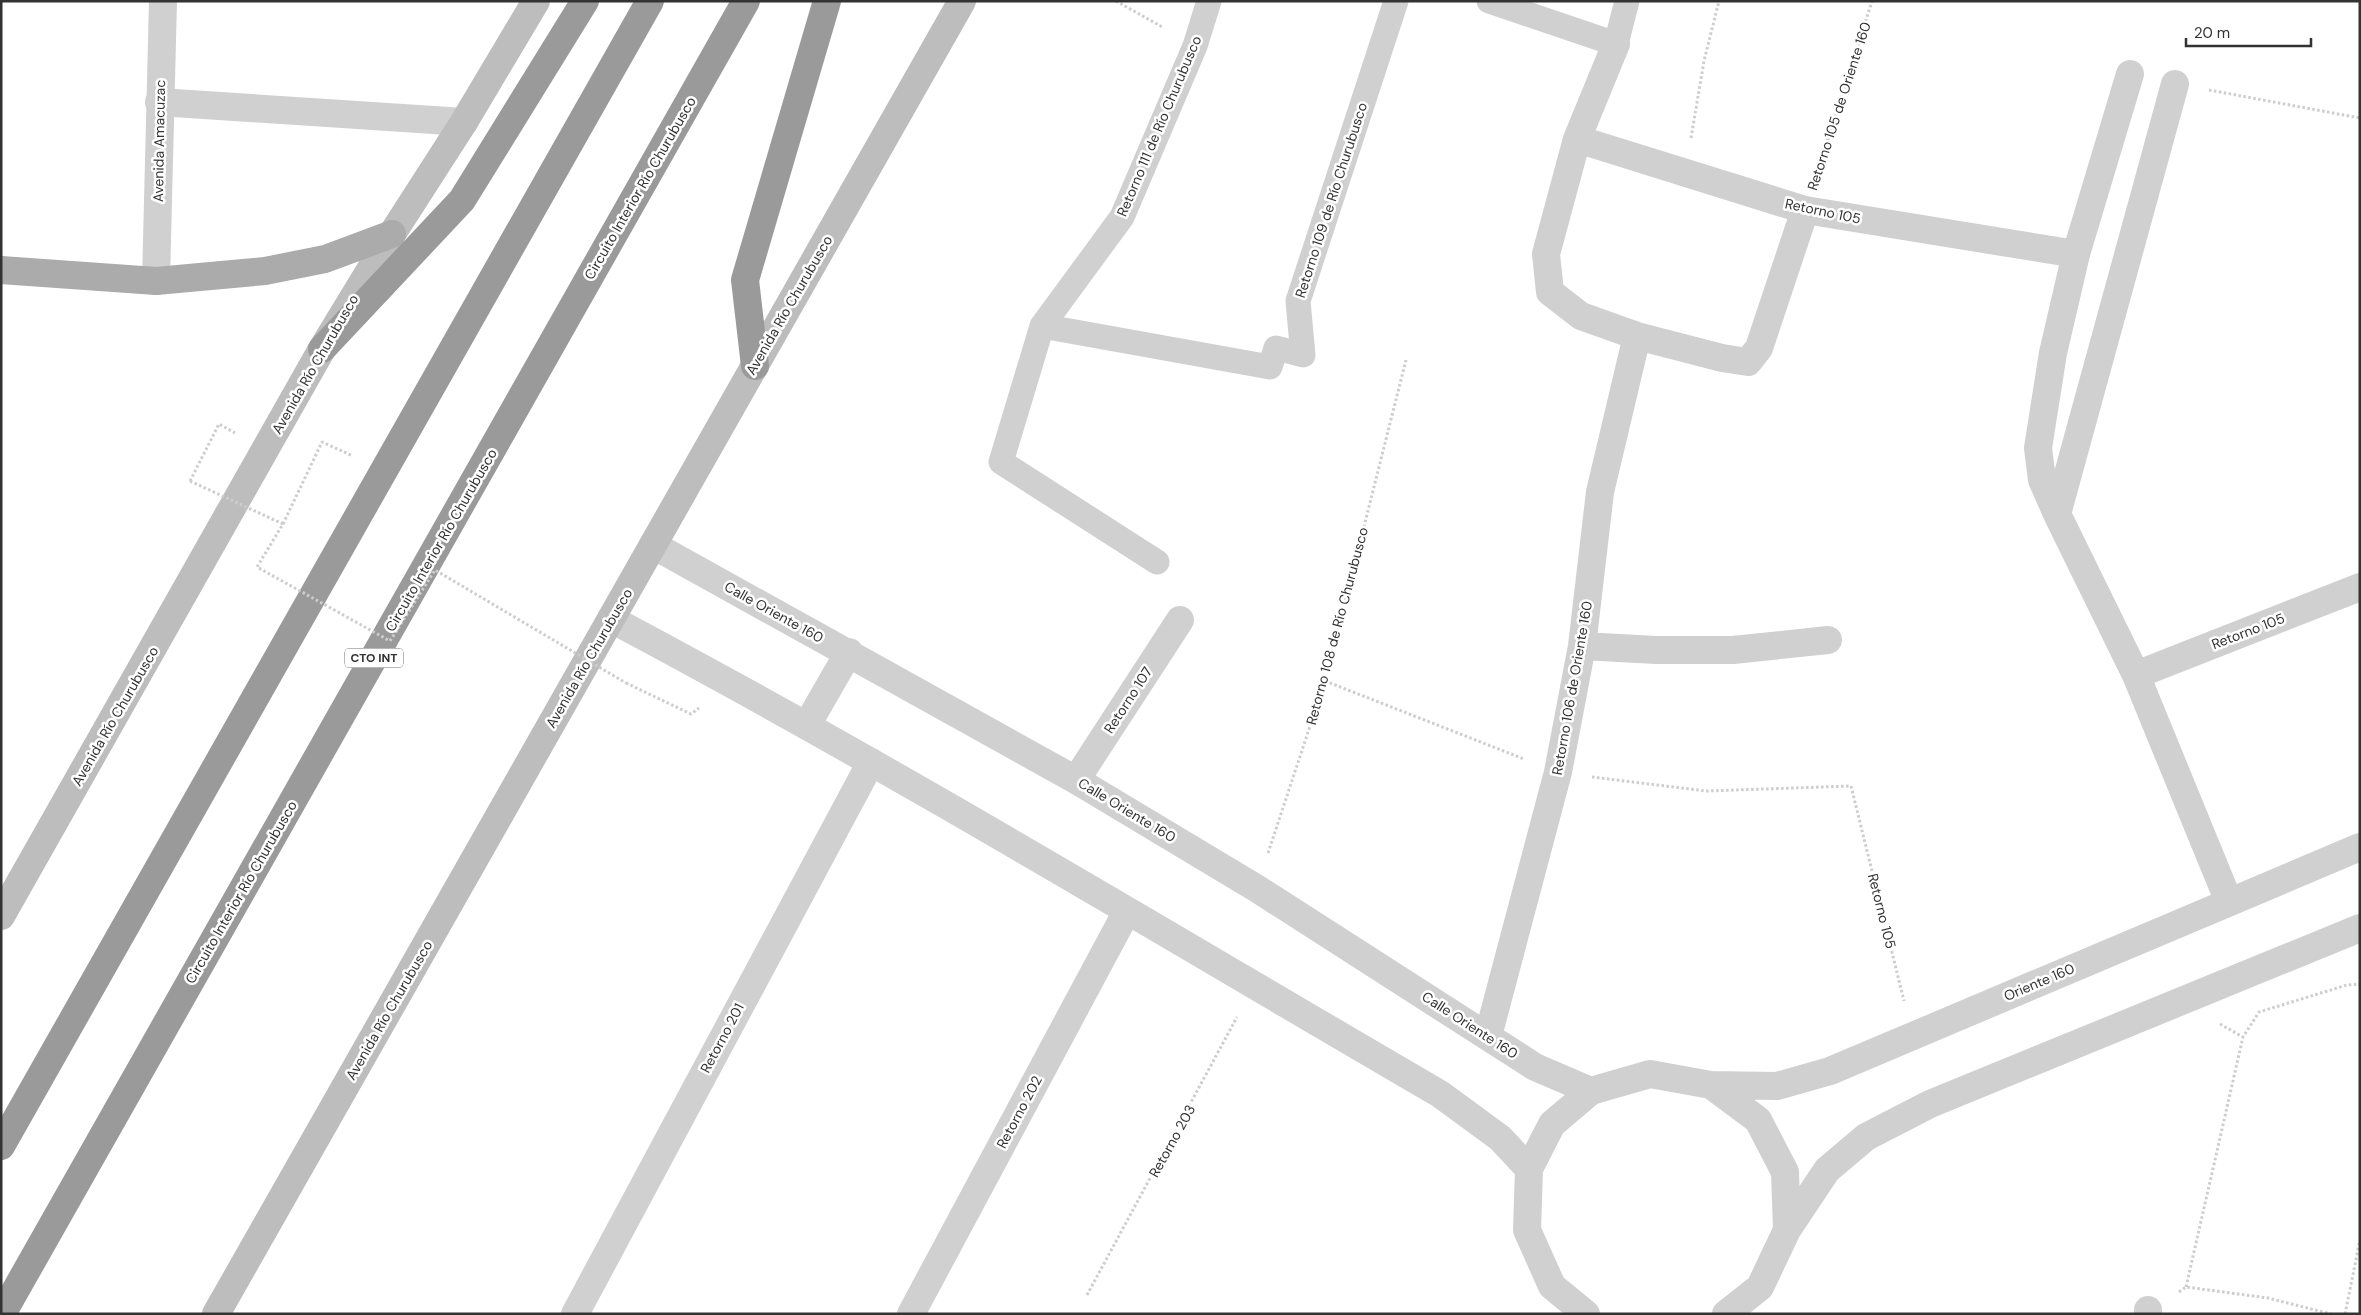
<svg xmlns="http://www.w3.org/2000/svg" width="2361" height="1315" font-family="'DM Sans',sans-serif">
	<rect width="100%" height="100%" fill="#fff"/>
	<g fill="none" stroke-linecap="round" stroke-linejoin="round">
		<path stroke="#cdcdcd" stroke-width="3" stroke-dasharray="2.5 2.5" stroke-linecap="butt" d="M1116 1 1164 28
			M2209 90 2360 118
			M1691 138 1704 61 1719 1
			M1817 174 1872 1
			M190 481 219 424 235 433
			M283 524 322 442 353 456
			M1325 681 1524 759
			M626 683 691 714 699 708
			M1592 777 1706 791 1851 786 1904 1001
			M1268 853 1325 681 1406 360
			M2220 1024 2243 1037
			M2186 1287 2243 1037 2259 1012 2347 985 2360 984
			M2179 1292 2186 1287 2268 1298 2331 1314
			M1087 1295 1237 1017
			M2345 1314 2360 1240"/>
		<path stroke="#d0d0d0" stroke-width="25" d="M1489 1 1616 44 1627 1
			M1042 326 1270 367 1276 348 1303 355 1298 301 1396 1
			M1157 562 1001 462 1042 326 1122 217 1195 46 1209 1"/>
		<path stroke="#d0d0d0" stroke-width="28" d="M159 102 464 122
			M1805 210 2076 254
			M2136 675 2360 587"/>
		<path stroke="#d0d0d0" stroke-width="28" d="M2130 74 2076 254 2053 353 2038 448 2042 480 2057 514 2136 675 2229 902
			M1577 139 1805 210 1759 348 1748 362 1722 358 1637 336 1581 316 1550 292 1546 254 1577 139 1616 44
			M156 281 163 1
			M2057 514 2175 84
			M1582 646 1656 650H1733L1828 640
			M1076 780 1180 620
			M1488 1036 1558 772 1582 646 1600 492 1637 336
			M575 1314 871 762
			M911 1314 1127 911
			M2148 1314V1310"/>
		<path stroke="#d0d0d0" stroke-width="28" d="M653 545 1076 780 1256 888 1535 1067 1591 1091
			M611 619C892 768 1165 934 1440 1094L1500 1138 1529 1169
			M807 725 849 652
			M1711 1085 1777 1086 1830 1071 2360 847
			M1787 1230 1827 1170 1866 1137 1930 1104 2360 928
			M1586 1314 1552 1286 1527 1230 1529 1169 1552 1124 1591 1091 1650 1074 1711 1085 1758 1120 1785 1172 1787 1230 1760 1287 1726 1314"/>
		<path stroke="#bdbdbd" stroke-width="28" d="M1 916 322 349 392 234 464 122 536 1
			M216 1314 962 1"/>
		<path stroke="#ababab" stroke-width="28" d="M1 270 156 281 265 271 325 259 392 234"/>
		<path stroke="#9a9a9a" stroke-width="28" d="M322 349 462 200 585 1
			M755 366 745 280 827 1
			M1 1146 650 1
			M2 1314 746 1"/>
		<path stroke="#cdcdcd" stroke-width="3" stroke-dasharray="2.5 2.5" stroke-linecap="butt" d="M190 481 283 524 257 567 390 641 435 570 626 683"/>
	</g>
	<g text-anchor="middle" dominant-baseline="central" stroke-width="5" stroke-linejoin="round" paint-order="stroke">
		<rect fill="#fff" stroke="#707070" stroke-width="1" x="345" y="648.5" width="58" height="19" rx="4"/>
		<g font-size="12" font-weight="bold" fill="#333">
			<text x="374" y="658">CTO INT</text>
		</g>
		<g font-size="14" fill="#333" stroke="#fff">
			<text transform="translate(1839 106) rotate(-72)">Retorno 105 de Oriente 160</text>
			<text transform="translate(1159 126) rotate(-67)">Retorno 111 de Río Churubusco</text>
			<text transform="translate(159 141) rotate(-89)">Avenida Amacuzac</text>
			<text transform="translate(640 188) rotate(-60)">Circuito Interior Río Churubusco</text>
			<text transform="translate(1331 200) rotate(-72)">Retorno 109 de Río Churubusco</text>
			<text transform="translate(1823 211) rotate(12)">Retorno 105</text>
			<text transform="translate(789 305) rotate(-60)">Avenida Río Churubusco</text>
			<text transform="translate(315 364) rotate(-60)">Avenida Río Churubusco</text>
			<text transform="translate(441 540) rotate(-60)">Circuito Interior Río Churubusco</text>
			<text transform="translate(774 612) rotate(29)">Calle Oriente 160</text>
			<text transform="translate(1337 626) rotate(-75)">Retorno 108 de Río Churubusco</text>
			<text transform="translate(2248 631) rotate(-21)">Retorno 105</text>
			<text transform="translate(589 658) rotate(-60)">Avenida Río Churubusco</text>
			<text transform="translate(1572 688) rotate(-80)">Retorno 106 de Oriente 160</text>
			<text transform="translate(1128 700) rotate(-57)">Retorno 107</text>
			<text transform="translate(115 716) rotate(-60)">Avenida Río Churubusco</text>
			<text transform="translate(1127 810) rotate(31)">Calle Oriente 160</text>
			<text transform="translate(241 892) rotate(-60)">Circuito Interior Río Churubusco</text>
			<text transform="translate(1882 911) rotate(76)">Retorno 105</text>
			<text transform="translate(2039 982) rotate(-23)">Oriente 160</text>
			<text transform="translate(389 1010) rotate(-60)">Avenida Río Churubusco</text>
			<text transform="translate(1470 1025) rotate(33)">Calle Oriente 160</text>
			<text transform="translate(722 1038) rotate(-62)">Retorno 201</text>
			<text transform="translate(1019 1112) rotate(-62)">Retorno 202</text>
			<text transform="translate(1172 1141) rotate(-61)">Retorno 203</text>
		</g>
	</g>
	<rect width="2361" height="1315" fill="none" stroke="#333333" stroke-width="5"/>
	<path d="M2186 38v8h125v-8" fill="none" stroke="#333333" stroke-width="2.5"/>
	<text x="2194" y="38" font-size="15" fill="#333333" stroke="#ffffff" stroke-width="4" paint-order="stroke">20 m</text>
</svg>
